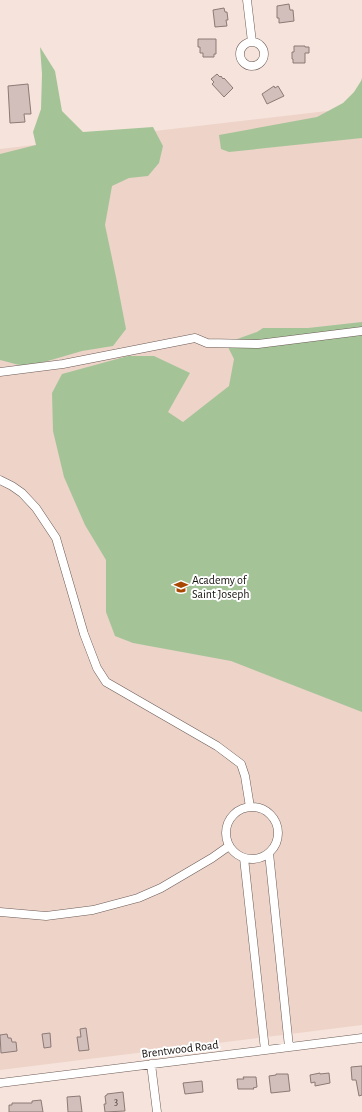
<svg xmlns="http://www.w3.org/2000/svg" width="362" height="1112" font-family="'Alegreya Sans',sans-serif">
	<rect width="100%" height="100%" fill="#f6e3db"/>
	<path fill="#edd3c8" d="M362 107V1025L0 1070V149Z"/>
	<path fill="#a4c498" d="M40 47 55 71 62 111 83 132 153 127 163 146 159 163 148 176 129 178 112 186 105 225 116 277 126 329 113 346 82 351 27 367 0 360V154L36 145 33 132 41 109 42 74Z
		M362 78V138L229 152 221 149 219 135 317 117 343 103 354 92 361 81Z
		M362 322V712L231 661 133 643 115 636 106 612V560L85 525 64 477 53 431 52 393 62 374 128 356H154L190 373 168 412 183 422 229 386 234 359 226 343 257 332 263 328H308Z"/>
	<path fill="#d2beba" stroke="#8c7a76" d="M289 4 290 10H293L294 21 279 23V18H277V6Z
		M224 8 225 12H227L228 20H226L227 26 215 27 213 10Z
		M198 39H216V54H214V57H203V53H200V47H198Z
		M294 46H305V47H309V53H305V63H293V59H292V52H294Z
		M217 74 220 77 221 76 223 79 224 78 233 88 224 97 212 84 214 82 211 79Z
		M28 84 31 114H24L25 122 10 123 8 86Z
		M274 86 275 88 278 86 284 96 267 104 262 94Z
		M86 1028 89 1050 79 1051 77 1037H81L80 1029Z
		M50 1033 51 1047 44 1048 42 1034Z
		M7 1034 8 1038H11L12 1042H16L17 1051 1 1053 0 1035Z
		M362 1066V1095L359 1096 356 1080H352L351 1067Z
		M320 1073V1074L329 1073 330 1083 315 1086V1082L311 1083 310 1075Z
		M276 1074H288L290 1091 271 1093 269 1076 276 1075Z
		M243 1077H256L257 1087 253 1088 254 1089H238L237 1079H244Z
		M202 1081 203 1092 185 1094 183 1083Z
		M123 1092 125 1111 105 1112 104 1104H106L105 1096 107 1095V1094Z
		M80 1096 82 1112H68L67 1097Z
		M41 1100 43 1112H9V1105H12V1103H32V1101Z"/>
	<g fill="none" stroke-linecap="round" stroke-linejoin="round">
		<defs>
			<path id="minor" d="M247 0 252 42
				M240 54a12 12 0 1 1 24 0a12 12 0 1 1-24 0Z
				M0 372 63 364 195 338 207 343 258 344 362 331
				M0 480 12 486 22 493 36 508 56 538 84 634 97 668 106 682 217 746 241 764 245 776 250 807
				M226 833a26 26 0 1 1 52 0a26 26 0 1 1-52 0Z
				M269 853 289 1047
				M244 858 265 1050
				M0 912 46 916 93 910 138 898 161 888 212 858 229 846
				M151 1064 157 1112
				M0 1083 362 1038"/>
		</defs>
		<use href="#minor" stroke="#6c5c56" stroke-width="9"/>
		<use href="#minor" stroke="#fff" stroke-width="8"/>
	</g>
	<defs>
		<symbol id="school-bare" viewBox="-9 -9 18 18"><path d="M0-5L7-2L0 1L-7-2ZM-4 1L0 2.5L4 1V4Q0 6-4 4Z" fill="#a94802" stroke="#fff" stroke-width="2.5" paint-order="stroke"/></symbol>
	</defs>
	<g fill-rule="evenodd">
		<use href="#school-bare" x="171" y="577" width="20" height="20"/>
	</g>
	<g text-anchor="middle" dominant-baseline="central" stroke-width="4" stroke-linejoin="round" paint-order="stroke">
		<g font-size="10" fill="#463c39">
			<text x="116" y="1102">3</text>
		</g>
		<g font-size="12" fill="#17110e" stroke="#fff" text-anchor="start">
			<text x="192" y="580">Academy of<tspan x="192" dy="14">Saint Joseph</tspan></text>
		</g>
		<g font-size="12" fill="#17110e" stroke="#fff">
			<text transform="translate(180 1049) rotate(-7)">Brentwood Road</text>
		</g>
	</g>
</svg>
